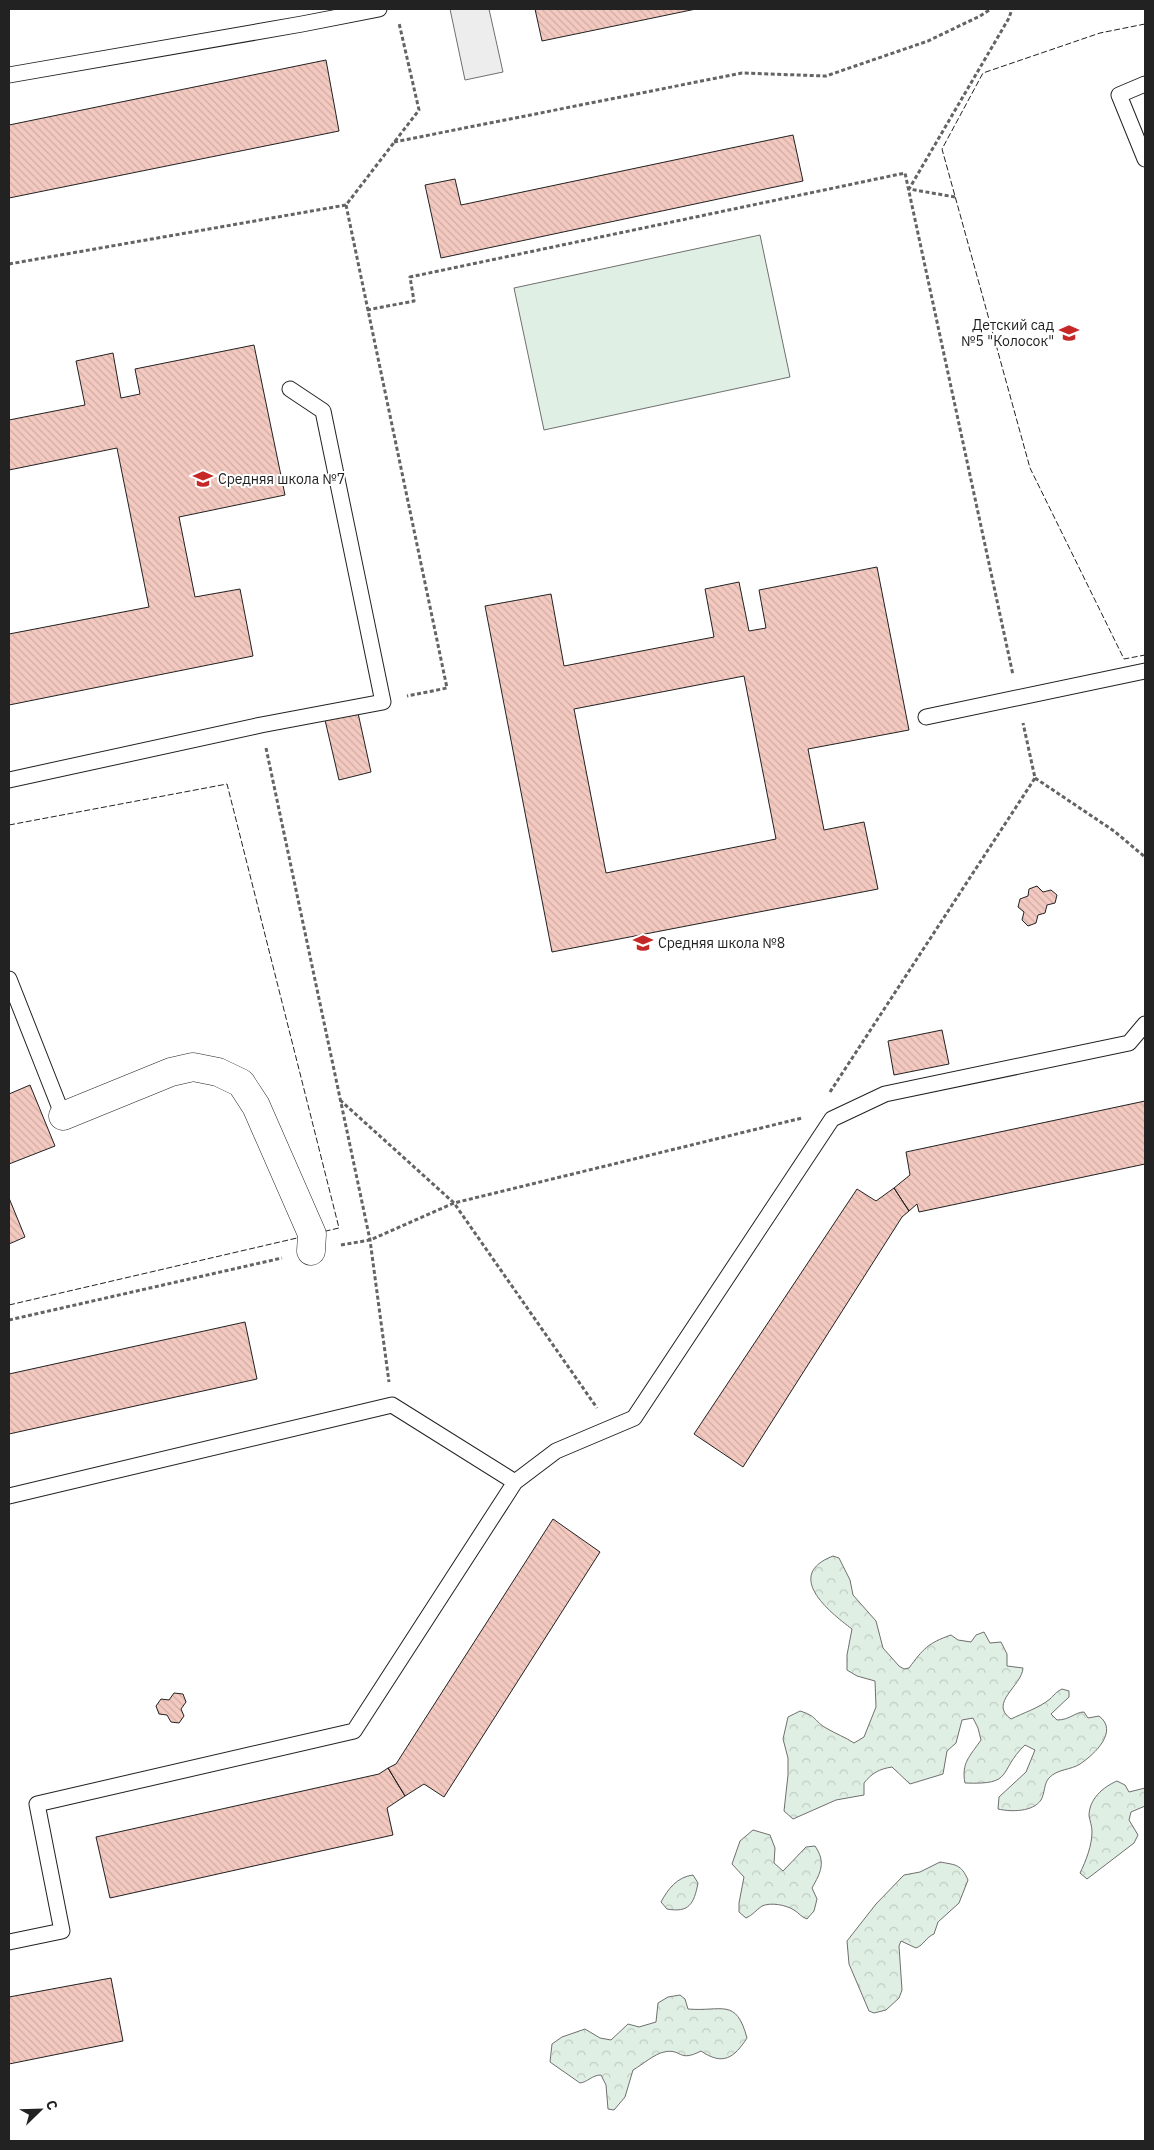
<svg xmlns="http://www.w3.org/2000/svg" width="1154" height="2150" font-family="'IBM Plex Sans',sans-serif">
	<defs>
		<pattern id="forest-crowns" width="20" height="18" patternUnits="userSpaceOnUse" patternTransform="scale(1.25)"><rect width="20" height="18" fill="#e0efe3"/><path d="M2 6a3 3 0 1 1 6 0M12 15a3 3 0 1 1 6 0" fill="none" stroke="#c0cdc2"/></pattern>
		<pattern id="building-back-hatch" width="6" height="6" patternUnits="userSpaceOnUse" patternTransform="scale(1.25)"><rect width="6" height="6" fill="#f3c9c0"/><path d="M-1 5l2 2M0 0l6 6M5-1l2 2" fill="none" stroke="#d0aca5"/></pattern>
	</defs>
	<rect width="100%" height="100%" fill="#fff"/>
	<path fill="#e0efe3" stroke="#6f6f6f" d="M760 235 790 377 544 430 514 288Z"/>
	<path fill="url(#forest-crowns)" stroke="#6f6f6f" d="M833 1556 839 1558 850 1580 853 1595 876 1621 883 1648 899 1666 904 1669 909 1668C923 1649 928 1643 951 1635L958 1640 971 1642 976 1635 984 1632 990 1643 1001 1642 1007 1654V1666L1023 1668C1022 1686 988 1703 1011 1719 1023 1713 1039 1708 1050 1699 1054 1695 1056 1692 1062 1689L1069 1691V1697L1051 1714 1057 1720C1070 1720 1075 1712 1084 1712L1088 1718 1099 1716C1119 1731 1095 1754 1080 1764 1071 1770 1057 1769 1049 1778 1044 1783 1045 1793 1041 1800 1033 1812 1011 1812 998 1809L999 1797 1026 1772 1035 1750 1025 1745C997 1772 1015 1785 965 1783 961 1763 970 1756 981 1740L978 1728 973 1718 962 1720 956 1743 947 1751 943 1774 910 1784 892 1767C879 1769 872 1773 864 1783V1795L836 1800 793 1819 784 1811 788 1775V1758L783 1739 788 1717 800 1711C817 1716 814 1721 826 1728 836 1734 845 1737 854 1743L864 1737 876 1707 875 1681 857 1676 847 1670V1655L852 1629C828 1611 784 1575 833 1556Z
		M1117 1781 1125 1785 1129 1792 1145 1788V1806L1131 1812 1129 1820 1138 1835 1134 1843 1087 1879 1080 1873C1086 1861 1092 1845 1092 1832 1092 1826 1090 1821 1089 1816 1089 1799 1103 1787 1117 1781Z
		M753 1830 770 1835 775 1848 774 1863 783 1871 806 1847 815 1846C826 1862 821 1872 812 1888L817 1899 814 1911 807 1919C801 1917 799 1913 794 1910 786 1905 771 1902 762 1906 756 1910 753 1915 746 1918L739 1912V1903L744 1877 732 1864 740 1841Z
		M940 1862C956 1865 961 1864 968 1880L959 1903 938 1922 934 1934C926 1937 924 1945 916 1948L901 1941 899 1946 902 1990 899 1998 886 2010 874 2013 869 2011 849 1964 847 1941 876 1904 904 1875 920 1872Z
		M693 1875 698 1883C694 1904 689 1913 667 1909L661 1902C668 1889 677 1877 693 1875Z
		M680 1995 685 1999 688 2009C722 2012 736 1997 747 2038 734 2058 723 2066 701 2051 678 2063 682 2048 664 2052 654 2054 642 2065 633 2070L625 2097 614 2110 608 2109 606 2085 601 2075C592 2075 588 2082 580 2083L550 2062 552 2044 562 2037 585 2029 600 2038 611 2040 628 2024 639 2027 656 2022 658 2003 668 1997Z"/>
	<path fill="#ededed" stroke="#6f6f6f" d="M450 9H489L503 72 465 80Z"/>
	<path fill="url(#building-back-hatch)" stroke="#222" fill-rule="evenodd" d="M535 9H696L542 41Z
		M326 60 339 131 9 198V125Z
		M793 135 803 181 441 258 425 185 455 179 461 205Z
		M254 345 285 495 179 517 195 597 240 589 253 656 9 705V634L149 607 117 448 9 470V420L85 405 76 361 113 353 121 398 140 394 135 369Z
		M877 567 909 730 808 749 824 830 864 822 878 889 552 952 485 606 551 594 564 666 714 637 705 589 739 582 749 631 766 628 759 590ZM744 676 776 839 606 873 574 709Z
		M358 713 371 772 339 780 325 720Z
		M1037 886 1043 892 1051 890 1057 895 1055 903 1047 905 1045 913 1038 915 1036 923 1028 926 1022 920 1024 912 1018 907 1020 899 1028 896 1029 889Z
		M942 1030 949 1064 894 1075 888 1041Z
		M30 1085 55 1146 9 1164V1094Z
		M1145 1101V1164L919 1212 917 1204 909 1211 894 1188 910 1175 906 1152Z
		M894 1188 909 1211 902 1217 743 1467 694 1434 857 1189 876 1201Z
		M9 1198 25 1237 9 1244Z
		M245 1322 257 1379 9 1434V1374Z
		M553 1519 600 1552 444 1797 424 1784 405 1796 388 1768 396 1764Z
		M174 1693 183 1694 186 1702 181 1709 184 1716 179 1723 171 1722 167 1715 159 1714 156 1706 161 1699 169 1700Z
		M388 1768 405 1796 387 1808 393 1835 110 1898 96 1837 379 1774Z
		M111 1978 123 2041 9 2064V1997Z"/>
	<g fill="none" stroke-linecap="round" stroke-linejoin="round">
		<defs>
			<path id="lane" d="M9 75 302 24 379 9
				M1145 84 1119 95 1145 159
				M926 717 1145 671
				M9 780 261 725 383 702 323 411 290 389
				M9 979 63 1116
				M9 1496 392 1405 515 1482
				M9 1942 62 1931 37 1804 354 1731 515 1482 556 1451 634 1418 832 1119 885 1094 1129 1043 1145 1024"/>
			<path id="street" d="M63 1116 171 1072 193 1067 218 1072 241 1083 256 1106 312 1234 311 1251"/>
		</defs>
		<use href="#lane" stroke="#222" stroke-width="17"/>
		<use href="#street" stroke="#222" stroke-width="29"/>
		<path stroke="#646464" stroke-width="3" stroke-dasharray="4 2.5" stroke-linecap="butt" d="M394 142 742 73 826 76 928 41 980 16 991 9
			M955 197 909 189 1009 18 1012 9
			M346 205 447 688 407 696
			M9 264 346 205 419 110 399 23
			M367 310 414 301 410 277 905 173 1013 675
			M266 748 370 1240 389 1382
			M1035 778 1114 831 1145 857
			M830 1092 1035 778 1023 723
			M340 1100 454 1203 597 1408
			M341 1245 370 1240 454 1203 802 1118
			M9 1320 282 1258"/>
		<use href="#lane" stroke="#fff" stroke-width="15"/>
		<use href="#street" stroke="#fff" stroke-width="28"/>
		<path stroke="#222" stroke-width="1" stroke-dasharray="6 2.5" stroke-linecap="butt" d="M1145 24 1100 33 983 73 942 149 1030 468 1124 659 1145 655
			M9 825 227 784 339 1228 326 1231
			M9 1305 297 1238"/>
	</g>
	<defs>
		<symbol id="school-bare" viewBox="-9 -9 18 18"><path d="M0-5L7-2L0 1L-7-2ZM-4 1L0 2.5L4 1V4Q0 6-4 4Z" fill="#c62828" stroke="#fff" stroke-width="2.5" paint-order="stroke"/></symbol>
	</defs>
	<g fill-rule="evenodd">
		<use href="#school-bare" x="1055" y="319" width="28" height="28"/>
		<use href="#school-bare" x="189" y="465" width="28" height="28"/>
		<use href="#school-bare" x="629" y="929" width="28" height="28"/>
	</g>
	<g text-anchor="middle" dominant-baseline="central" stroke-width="4" stroke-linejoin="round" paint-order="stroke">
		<g font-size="14" fill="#222" stroke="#fff" text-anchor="start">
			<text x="1054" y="325" text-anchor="end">Детский сад<tspan x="1054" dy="16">№5 "Колосок"</tspan></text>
			<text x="218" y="479">Средняя школа №7</text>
			<text x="658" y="943">Средняя школа №8</text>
		</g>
	</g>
	<rect width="1154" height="2150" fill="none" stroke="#222222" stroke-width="20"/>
	<g transform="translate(40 2110) rotate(67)" stroke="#ffffff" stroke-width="4" paint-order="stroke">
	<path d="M0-4L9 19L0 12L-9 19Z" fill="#222222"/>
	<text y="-8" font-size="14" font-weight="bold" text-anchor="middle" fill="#222222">С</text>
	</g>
</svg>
